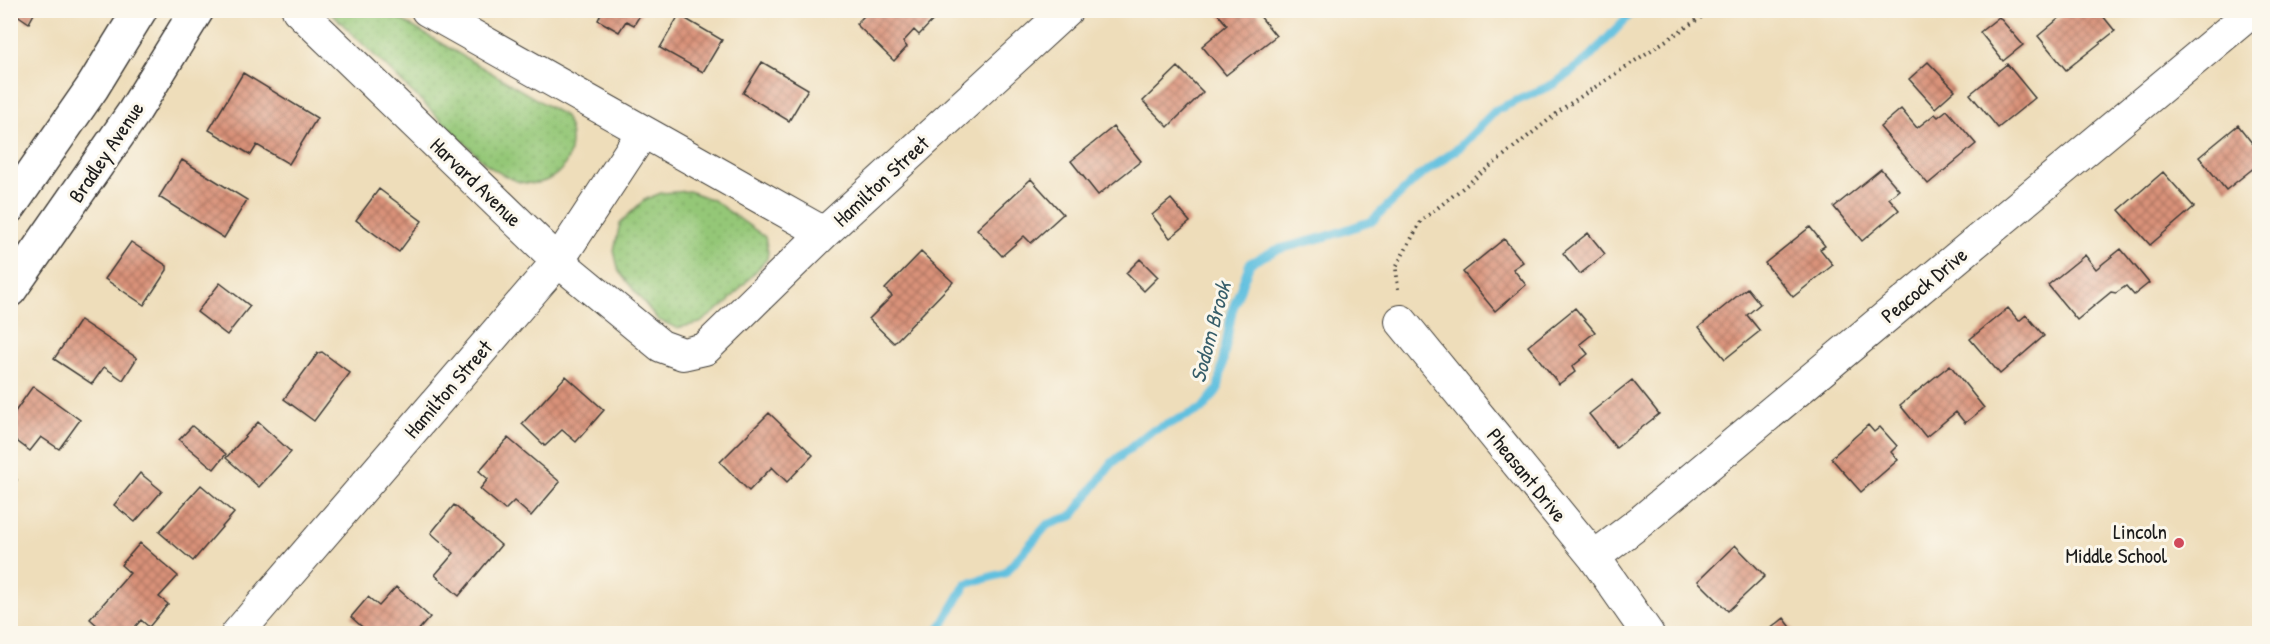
<svg xmlns="http://www.w3.org/2000/svg" width="2270" height="644" font-family="'Patrick Hand',sans-serif">
	<defs>
		<pattern id="grass-dots" width="8" height="8" patternUnits="userSpaceOnUse" patternTransform="scale(1.5)"><rect width="8" height="8" fill="#94c777"/><path d="M2 2h.1M6 6h.1" fill="none" stroke="#7faa66" stroke-width="1.8" stroke-linecap="round"/></pattern>
		<pattern id="building-cross-hatch" width="8" height="8" patternUnits="userSpaceOnUse" patternTransform="scale(1.5)"><rect width="8" height="8" fill="#d99279"/><path d="M0 0l8 8M0 8l8-8" fill="none" stroke="#af7662"/></pattern>
	</defs>
	<rect width="100%" height="100%" fill="#fbf7ec"/>
	<filter id="ink" filterUnits="userSpaceOnUse"><feTurbulence type="fractalNoise" baseFrequency=".0167" numOctaves="2"/><feDisplacementMap in="SourceGraphic" scale="12" xChannelSelector="R" yChannelSelector="G"/><feConvolveMatrix kernelMatrix="1 2 1 2 8 2 1 2 1" color-interpolation-filters="sRGB"/></filter>
	<filter id="wash" filterUnits="userSpaceOnUse"><feTurbulence type="fractalNoise" baseFrequency=".008" numOctaves="4" result="noise"/><feDisplacementMap in="SourceGraphic" scale="24" xChannelSelector="R" yChannelSelector="G"/><feGaussianBlur stdDeviation="1.35" result="paint"/><feColorMatrix in="noise" values="0 0 0 0 0 0 0 0 0 0 0 0 0 0 0 0 0 1.4 0 .05"/><feComposite in="paint" operator="in"/></filter>
	<g filter="url(#wash)">
		<rect width="100%" height="100%" fill="#eeddba"/>
		<path fill="url(#grass-dots)" stroke="#58724a" stroke-width="1.5" d="M329 11H386L565 116C568 123 571 131 571 138 572 168 549 189 520 182 508 179 498 172 487 165Z
			M689 191 713 200 765 237 768 252 767 259 727 303 700 323 677 328 658 320 619 272 614 251 620 223 644 200 661 193Z"/>
		<g fill="none" stroke-linecap="round" stroke-linejoin="round">
			<path stroke="#60c0df" stroke-width="9" d="M937 634 966 584 1005 573 1047 525 1072 516 1112 463 1150 432 1202 409 1218 389 1232 311 1250 263 1276 250 1328 236 1372 221 1417 178 1461 146 1496 110 1554 84 1588 59 1634 10"/>
		</g>
		<g id="blocks">
			<path fill="url(#building-cross-hatch)" d="M10 10H36L29 23Z
				M603 10H643L634 25 626 21 619 32 598 20Z
				M870 10H936L939 14 919 35 914 30 903 42 907 47 894 61 856 24Z
				M1223 10H1255L1276 36 1226 75 1202 46 1227 25 1218 14Z
				M2069 10H2098L2115 31 2066 70 2038 36Z
				M679 15 722 40 703 72 660 48Z
				M1999 17 2023 45 2003 61 1980 32Z
				M762 62 808 89 789 121 743 93Z
				M1928 62 1955 90 1935 108 1909 79Z
				M2007 64 2035 98 1998 128 1970 94Z
				M1178 67 1203 92 1168 127 1143 101Z
				M243 73 317 118 289 164 257 145 251 155 209 130Z
				M1901 109 1917 128 1935 114 1938 117 1947 110 1976 144 1928 184 1880 127Z
				M2238 125 2252 143 2260 137V163L2226 190 2199 157Z
				M1113 127 1141 161 1098 195 1071 161Z
				M182 160 247 200 224 238 159 197Z
				M1881 169 1899 190 1889 198 1899 210 1862 241 1834 207Z
				M2163 172 2194 207 2150 245 2119 210Z
				M1031 179 1063 214 1031 243 1024 236 1002 256 977 229Z
				M379 189 422 221 399 252 356 220Z
				M1171 199 1190 222 1170 238 1152 215Z
				M1810 227 1825 246 1820 249 1833 265 1793 297 1765 263Z
				M1588 233 1605 254 1580 274 1563 253Z
				M1504 239 1523 262 1513 269 1526 285 1495 311 1463 272Z
				M131 242 167 266V270L144 305 105 279Z
				M2121 249 2149 283 2134 295 2126 286 2116 293 2111 292 2077 320 2048 285 2085 255 2096 269Z
				M921 252 953 282 894 343 869 319 892 296 885 289Z
				M1140 259 1158 277 1144 291 1126 273Z
				M220 283 250 306 227 335 197 312Z
				M1747 288 1760 304 1747 315 1760 331 1725 359 1699 327Z
				M1575 308 1595 332 1580 344 1588 354 1572 367 1575 372 1559 384 1528 346Z
				M2008 308 2019 321 2026 315 2044 336 2000 374 1970 339Z
				M80 320 137 358 123 380 104 367 92 384 54 359Z
				M322 352 350 373 314 421 284 399 318 353Z
				M1950 365 1984 408 1965 423 1956 412 1926 437 1900 405Z
				M566 376 604 410 576 442 562 430 545 446 522 424Z
				M1632 380 1659 414 1616 448 1589 414Z
				M33 386 80 420 59 449 41 437 30 451 10 436V415L12 416Z
				M769 413 813 455 787 482 772 467 749 491 720 462Z
				M258 422 291 452 259 487 226 458Z
				M1868 425 1874 432 1880 427 1897 446 1891 452 1898 460 1861 492 1831 458Z
				M192 426 226 454 214 469 179 440Z
				M508 438 560 482 531 516 514 501 505 510 480 489 488 479 479 471Z
				M140 473 162 491 135 522 114 505Z
				M10 475 17 480 10 488Z
				M201 485 234 513 193 561 159 532Z
				M454 505 501 545 459 596 435 575 454 553 431 533Z
				M140 543 178 576 159 597 168 604 149 627 141 620 129 634H107L90 619 130 573 121 565Z
				M1735 545 1765 576 1728 611 1698 581Z
				M396 587 430 617 415 634H370L351 617 368 597 379 606Z
				M1784 618 1796 634H1764Z"/>
		</g>
	</g>
	<g filter="url(#ink)">
		<use href="#blocks" fill-opacity="0" stroke="#3c3934" stroke-width="1.5"/>
		<g fill="none" stroke-linecap="round" stroke-linejoin="round">
			<defs>
				<path id="minor" d="M298 10 558 261 661 346 683 354 705 349 824 233 1067 10
					M427 10 824 233
					M1401 321 1594 557 1648 634
					M1594 557 1640 522 2254 10
					M237 634 558 261 643 132"/>
				<path id="tertiary" d="M10 206 92 88 140 10
					M10 290 134 112 197 10"/>
			</defs>
			<use href="#minor" stroke="#3c3934" stroke-width="34"/>
			<use href="#tertiary" stroke="#3c3934" stroke-width="36"/>
			<path stroke="#3c3934" stroke-width="4" stroke-dasharray="1.5 4.5" stroke-linecap="butt" d="M1398 289 1396 267 1421 221 1565 107 1712 10"/>
			<use href="#minor" stroke="#fff" stroke-width="32"/>
			<use href="#tertiary" stroke="#fff" stroke-width="33"/>
		</g>
	</g>
	<circle fill="#d1495b" stroke="#fbf7ec" stroke-width="2" cx="2179" cy="543" r="6"/>
	<g text-anchor="middle" dominant-baseline="central" stroke-width="6" stroke-linejoin="round" paint-order="stroke">
		<g font-size="21" fill="#1c1c1c" stroke="#fbf7ec">
			<text transform="translate(106 152) rotate(-56)">Bradley Avenue</text>
			<text transform="translate(881 181) rotate(-43)">Hamilton Street</text>
			<text transform="translate(476 182) rotate(44)">Harvard Avenue</text>
			<text transform="translate(1924 285) rotate(-40)">Peacock Drive</text>
			<text transform="translate(448 389) rotate(-49)">Hamilton Street</text>
			<text transform="translate(1527 475) rotate(51)">Pheasant Drive</text>
		</g>
		<g font-size="21" fill="#1c1c1c" stroke="#fbf7ec" text-anchor="end">
			<text x="2167" y="531">Lincoln<tspan x="2167" dy="24">Middle School</tspan></text>
		</g>
		<g font-size="22" font-style="italic" fill="#375e6a" stroke="#fbf7ec">
			<text transform="translate(1210 332) rotate(-75)">Sodom Brook</text>
		</g>
	</g>
	<rect width="2270" height="644" fill="none" stroke="#fbf7ec" stroke-width="36"/>
</svg>
